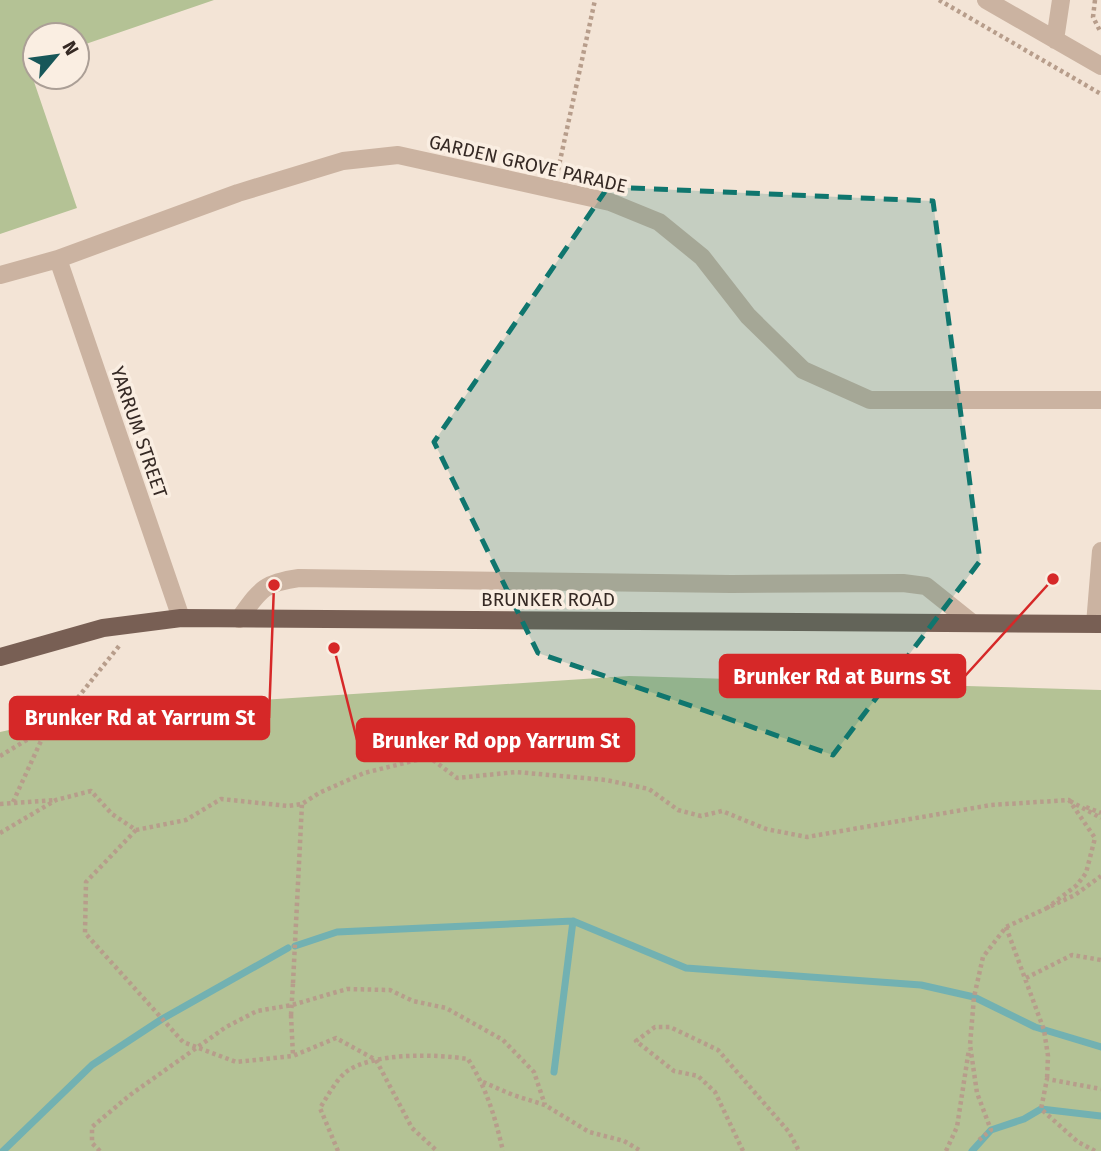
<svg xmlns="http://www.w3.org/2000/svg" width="1101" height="1151" font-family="'Fira Sans',sans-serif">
	<rect width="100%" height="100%" fill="#f3e4d6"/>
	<path fill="#b4c295" d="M0 0H214L77 47V35H35V61L28 64 77 208 0 234Z
		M629 676 1101 690V1151H0V732L96 711Z"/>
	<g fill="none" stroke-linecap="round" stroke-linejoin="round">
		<path stroke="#72b1b2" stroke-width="7" d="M295 946 337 932 573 921 686 968 921 985 974 997 1035 1027 1101 1047
			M554 1072 573 921
			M3 1151 92 1065 162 1019 288 948
			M972 1151 991 1130 1024 1119 1041 1109 1101 1116"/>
		<path stroke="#b79d8b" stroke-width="4.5" stroke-dasharray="3.5 3.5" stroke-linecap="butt" d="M939 0 1101 94
			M1095 0 1093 17 1101 33
			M558 170 595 0
			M0 756 60 720 119 646
			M1070 801 1101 818
			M13 802 46 730
			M0 804 55 800
			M1086 807 1101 813
			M136 830 86 882 85 933 183 1042 236 1062 293 1056 336 1038 376 1060 412 1128 437 1151
			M0 833 56 800 91 791 112 814 136 830 186 820 221 799 288 806 302 804 319 793 364 773 429 757 457 778 516 772 606 780 649 789 678 810 701 816 722 811 766 829 807 837 991 805 1069 800 1095 838 1086 873 1077 885 1047 908 1075 895 1101 876
			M1006 927 1044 1030 1048 1056 1047 1079
			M1026 978 1072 955 1101 960
			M293 983 302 804
			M291 1015 293 1056
			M483 1082 513 1095 545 1105 589 1132 624 1141 641 1151
			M979 1140 991 1130 977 1093 970 1045 974 997 983 957 1006 927 1047 908
			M100 1151 92 1143V1127L130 1095 226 1027 257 1011 292 1005 347 989 390 990 413 1001 446 1008 503 1040 534 1072 545 1105
			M338 1151 320 1108C327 1097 336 1080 346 1072 373 1052 437 1054 468 1059 487 1089 495 1117 503 1151
			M743 1151 715 1092 698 1076 674 1071 636 1041 655 1027H670L718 1050 789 1132 799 1151
			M946 1151 957 1127 969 1049
			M1095 1151 1078 1142 1041 1109 1047 1079 1101 1089"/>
		<path stroke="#cbb3a1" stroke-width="18" d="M986 0 1101 66
			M1055 40 1061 0
			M58 259 181 618
			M0 275 58 259 238 193 343 161 398 155 610 202 659 222 702 257 748 316 803 370 870 400H1101
			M239 619C260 590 263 583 299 578L731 584 903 583 926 586 971 622
			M1095 624 1101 551"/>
		<path stroke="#785f54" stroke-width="18" d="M0 657 103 628 181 618 1101 624"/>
		<path stroke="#b79d8b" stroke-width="4.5" stroke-dasharray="3.5 3.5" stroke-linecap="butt" d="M291 1015 293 983"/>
	</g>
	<path fill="#0f766e" fill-opacity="0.2" stroke="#0f766e" stroke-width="5" stroke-dasharray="14 9" stroke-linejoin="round" d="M608 187 933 201 980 561 833 755 538 653 434 442Z"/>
	<g text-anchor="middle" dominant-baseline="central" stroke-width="7" stroke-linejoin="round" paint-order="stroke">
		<g font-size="19" fill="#352924" stroke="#faeee2">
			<text transform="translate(528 164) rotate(13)">GARDEN GROVE PARADE</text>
			<text transform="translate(139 432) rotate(71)">YARRUM STREET</text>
			<text x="548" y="599">BRUNKER ROAD</text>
		</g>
	</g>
	<path fill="none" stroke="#d62828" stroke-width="2.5" d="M1053 579L965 676M274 585L269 718M334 648L357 740"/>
	<g fill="#d62828" stroke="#faeee2" stroke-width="2.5">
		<circle cx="1053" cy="579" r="7"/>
		<circle cx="274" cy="585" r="7"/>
		<circle cx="334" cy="648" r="7"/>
	</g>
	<g fill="#d62828" stroke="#d62828" stroke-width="2.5">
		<rect x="720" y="655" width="245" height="42" rx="7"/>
		<rect x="10" y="697" width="259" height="42" rx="7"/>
		<rect x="357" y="719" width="277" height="42" rx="7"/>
	</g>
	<g font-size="21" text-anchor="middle" font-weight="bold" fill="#fff">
		<text x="842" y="684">Brunker Rd at Burns St</text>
		<text x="140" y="725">Brunker Rd at Yarrum St</text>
		<text x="496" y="748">Brunker Rd opp Yarrum St</text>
	</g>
	<g transform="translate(56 56) rotate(61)"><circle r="33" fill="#faeee2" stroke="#ab9f96" stroke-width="2"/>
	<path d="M0-5L12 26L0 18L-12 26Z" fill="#175759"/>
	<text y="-10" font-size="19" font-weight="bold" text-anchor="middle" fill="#352924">N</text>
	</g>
</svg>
